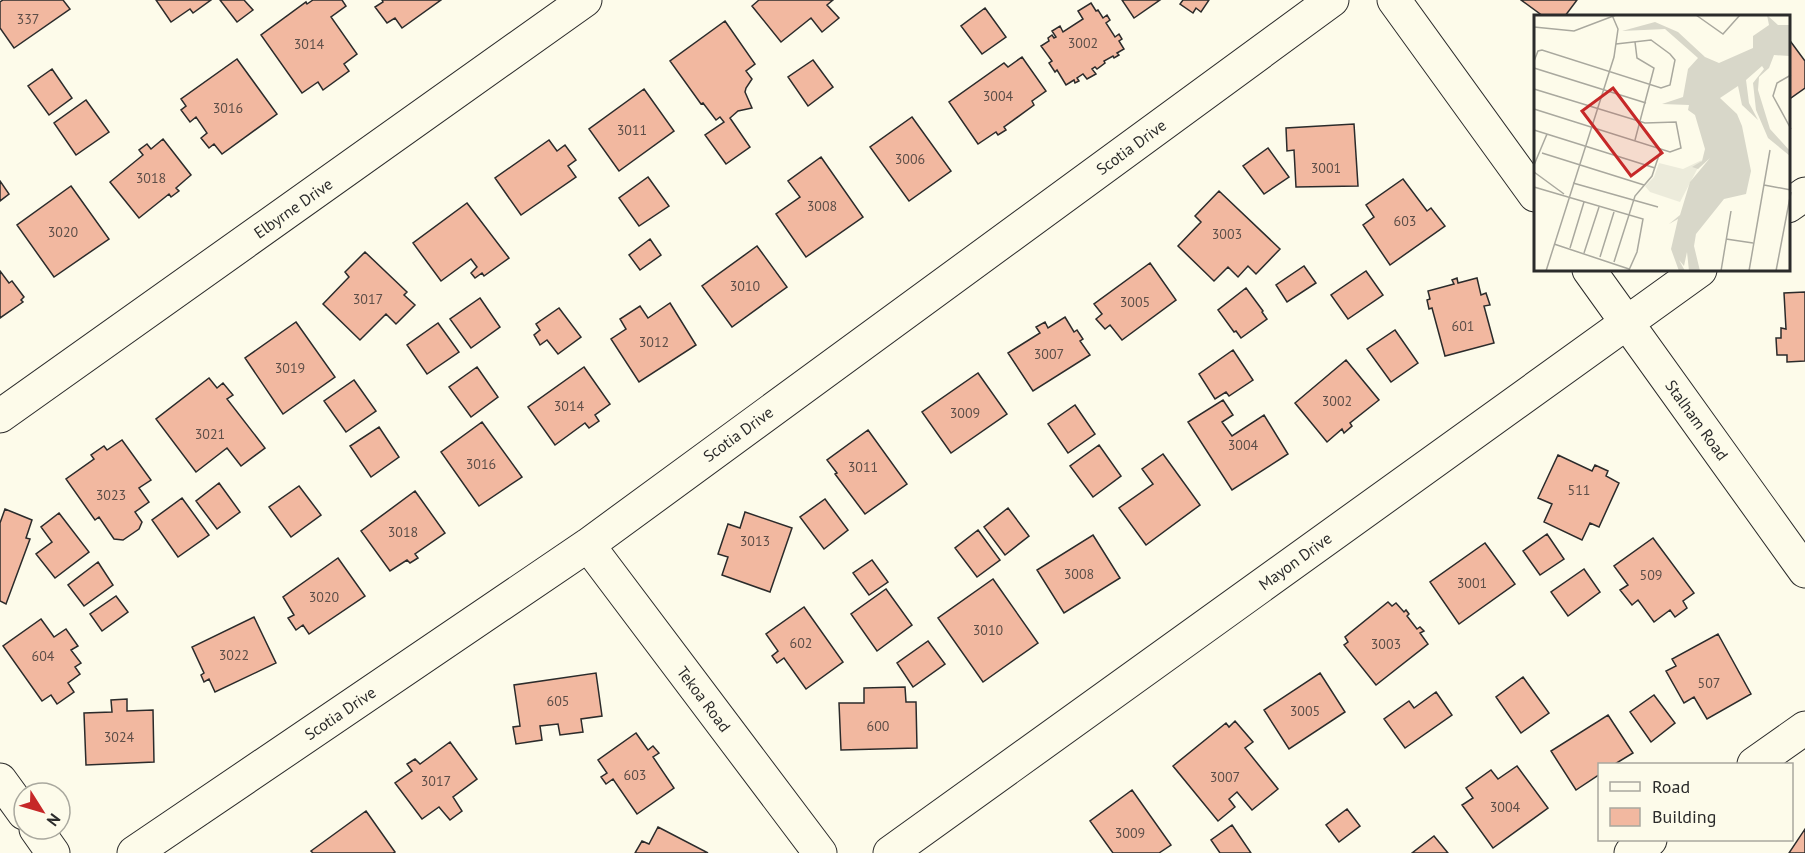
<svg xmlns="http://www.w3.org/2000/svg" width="1805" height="853" font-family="'PT Sans',sans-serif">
	<rect width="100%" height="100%" fill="#fdfbea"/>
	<path fill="#f2b8a0" stroke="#2b2b2b" stroke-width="1.5" d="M3 0H63L70 9 14 48 0 28V2Z
		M156 0H211L193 13 190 9 171 22Z
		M220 0H244L253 10 237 22Z
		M313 0H342L346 6 331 17 357 54 344 64 349 71 323 90 318 82 302 93 261 35 306 2 307 4Z
		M382 0H441L402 28 395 18 387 23 375 7 383 2Z
		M759 0H833L827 5 839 18 822 32 811 18 781 42 752 6Z
		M1122 0H1160L1134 18Z
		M1183 0H1209L1201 12 1196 8 1193 13 1180 4Z
		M1521 0H1577L1565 16H1543Z
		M1091 3 1096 11 1098 10 1103 18 1107 15 1110 20 1106 23 1115 37 1119 34 1122 39 1119 41 1124 49 1117 53 1119 55 1114 58 1113 56 1104 61 1105 63 1097 69 1095 67 1092 69 1096 74 1087 79 1083 74 1077 78 1079 81 1075 83 1074 80 1066 85 1057 70 1055 72 1049 63 1052 61 1041 46 1049 41 1048 38 1052 35 1054 38 1056 37 1052 31 1060 26 1063 32 1083 19 1078 11Z
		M985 8 1006 37 982 54 961 26Z
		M725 21 755 64 746 71 752 79 746 88 745 92 752 108 738 111 730 118 750 147 726 164 705 135 724 122 720 117 716 120 703 103 701 104 670 61Z
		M1788 38 1805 61V88L1788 100Z
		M1022 57 1046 91 1032 101 1034 105 1004 127 1006 130 998 135 996 132 978 144 949 102 1004 63 1008 67Z
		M237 59 277 114 222 154 214 144 209 148 201 138 207 133 196 117 190 122 181 110 186 106 181 99Z
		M813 60 833 87 808 106 788 77Z
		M52 69 72 98 49 115 28 86Z
		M644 89 674 131 619 171 589 129Z
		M86 100 109 132 76 155 54 123Z
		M912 117 951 171 909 201 870 147Z
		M1354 124 1358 186 1296 187 1294 150 1287 151 1286 128Z
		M163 139 191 175 176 188 179 191 171 197 169 194 139 218 110 182 143 155 139 150 147 144 151 149Z
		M549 140 557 151 565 145 576 160 568 166 576 177 521 215 495 178Z
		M1268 148 1289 177 1264 194 1243 166Z
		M821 157 863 217 806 257 776 214 800 197 788 181Z
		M648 177 669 206 639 226 619 198Z
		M1403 179 1427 211 1431 208 1445 226 1390 265 1363 225 1374 217 1366 205Z
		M0 181 9 194 0 201Z
		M71 186 109 239 54 277 17 225Z
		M1219 191 1280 249 1256 274 1248 266 1238 277 1228 267 1214 281 1178 246 1201 222 1195 216Z
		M467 203 509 258 484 276 482 273 475 278 471 273 477 267 471 259 441 281 413 243Z
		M650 239 661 255 640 270 629 255Z
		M757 246 787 287 732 327 702 286Z
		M365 252 407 292 404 295 415 305 396 324 386 314 360 340 323 304 349 277 345 272Z
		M1150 263 1176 300 1122 340 1110 325 1105 329 1096 319 1102 314 1094 304Z
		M1304 266 1316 283 1287 302 1276 285Z
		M0 271 9 283 12 281 24 297 21 300 23 302 0 318Z
		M1366 271 1383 295 1348 319 1331 295Z
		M1457 278 1458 283 1477 278 1481 295 1486 293 1490 305 1484 306 1494 343 1445 356 1432 308 1429 309 1427 300 1430 299 1428 291 1454 284 1452 280Z
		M1246 288 1263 311 1262 312 1267 319 1241 338 1236 331 1234 332 1218 310Z
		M1805 292V361L1787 362V355H1777L1776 338H1781V328L1786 329 1784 293Z
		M480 298 500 327 471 348 450 319Z
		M670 303 696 345 639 382 611 339 626 329 620 319 640 306 648 318Z
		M559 308 581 337 558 354 547 340 540 345 534 335 540 330 536 324Z
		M1065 317 1074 332 1077 330 1083 339 1080 341 1090 355 1033 391 1008 353 1040 333 1036 327 1045 322 1048 328Z
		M296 322 335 377 283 414 245 358Z
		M438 323 459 352 427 374 407 345Z
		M1395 330 1418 363 1391 382 1367 349Z
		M1233 350 1253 380 1229 396 1226 392 1215 399 1199 374Z
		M1346 360 1379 400 1350 423 1352 426 1344 433 1342 429 1327 442 1295 403Z
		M477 367 498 397 471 417 449 387Z
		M584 367 610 404 595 415 599 421 589 428 585 423 555 445 528 407Z
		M978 373 1007 414 951 453 922 412Z
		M209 378 217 388 223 383 233 395 227 399 265 448 241 466 227 448 196 472 156 419Z
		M354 380 376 411 346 432 324 401Z
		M1223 400 1233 415 1222 422 1232 436 1264 415 1288 454 1232 490 1188 422Z
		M1075 405 1095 434 1068 453 1048 424Z
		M482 422 522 477 479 506 441 452Z
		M379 427 399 457 371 477 350 446Z
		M868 430 907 484 865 514 835 474 837 473 827 460Z
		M122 440 151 480 139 488 149 502 135 512 142 522 139 529 123 540 114 539 99 517 95 520 66 479 94 459 91 455 104 446 107 450Z
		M1099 445 1121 476 1093 497 1070 466Z
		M1163 454 1200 505 1146 545 1119 508 1153 484 1142 469Z
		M1558 455 1592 471 1595 465 1608 471 1606 476 1619 483 1599 527 1590 523 1582 540 1544 522 1552 504 1538 498Z
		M219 483 240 512 217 529 196 501Z
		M299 486 321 515 291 537 269 507Z
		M415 491 445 533 415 554 418 558 410 563 407 560 390 571 361 531Z
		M182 498 209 535 178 557 152 520Z
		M825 499 848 530 824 549 800 517Z
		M1008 508 1029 536 1005 555 984 527Z
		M5 509 32 520 26 538 30 539 6 604 0 601V523Z
		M745 512 792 528 770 592 722 575 728 557 718 554 728 524 740 528Z
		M59 513 89 552 55 578 36 554 52 542 41 527Z
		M978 530 1000 560 977 577 955 548Z
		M1547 534 1564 559 1540 575 1523 551Z
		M1093 535 1120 578 1064 613 1037 570Z
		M1653 538 1694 593 1683 601 1687 608 1675 617 1670 610 1654 622 1638 600 1632 605 1620 590 1628 585 1614 566Z
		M1485 543 1515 584 1459 624 1430 582Z
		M338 558 365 596 309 634 303 625 296 630 288 618 294 615 283 597Z
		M872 560 888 582 869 595 853 573Z
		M98 562 113 585 84 606 68 585Z
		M1584 569 1600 592 1568 616 1551 592Z
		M993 579 1038 643 983 682 938 618Z
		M886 589 912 625 877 651 851 614Z
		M116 596 128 612 102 631 90 614Z
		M1388 602 1392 606 1396 603 1404 612 1406 610 1409 614 1407 616 1417 629 1420 627 1424 631 1420 633 1428 644 1376 685 1344 645 1348 642 1345 637Z
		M804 607 843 662 806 689 784 658 777 663 772 656 778 651 766 634Z
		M254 617 276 663 215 692 209 679 204 682 201 675 204 673 192 647Z
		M41 619 54 637 66 629 78 646 71 650 81 663 75 667 80 674 68 683 74 692 57 704 51 695 42 701 3 646Z
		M1718 634 1751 694 1707 719 1694 697 1684 703 1666 671 1676 666 1672 659Z
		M928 641 945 664 913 687 897 663Z
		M596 673 602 716 581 719 583 732 560 735 558 724 540 726 542 740 516 744 513 727 520 726 514 685Z
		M1320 673 1345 712 1289 749 1264 710Z
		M1523 677 1549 713 1521 733 1496 697Z
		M905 687 906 702H916L917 748 841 750 839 703H864V688Z
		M1436 692 1452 715 1405 748 1384 719 1409 701 1414 708Z
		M1654 695 1675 723 1651 742 1630 712Z
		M127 699V711L153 710 154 762 86 765 84 713 112 712 111 700Z
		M1608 715 1633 753 1615 764H1600V774L1576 790 1551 751Z
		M1235 721 1253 742 1245 748 1278 789 1252 810 1237 792 1229 799 1235 807 1218 821 1173 766 1226 723 1229 727Z
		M636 733 648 750 653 746 659 753 653 757 674 788 637 814 613 779 606 784 601 777 607 773 598 760Z
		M450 742 477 779 453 797 462 811 450 820 439 807 422 819 395 783 412 771 407 764 415 759 420 764Z
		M1517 766 1548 808 1493 848 1462 805 1473 798 1466 788 1491 770 1498 779Z
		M1132 790 1171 845 1159 853H1113L1090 821Z
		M1347 809 1360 826 1339 842 1326 825Z
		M366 811 395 852 393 853H313L311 851Z
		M1232 825 1251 853H1220L1211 840Z
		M658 827 708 853H635L642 841 649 844Z
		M1805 829V853H1789Z
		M1434 836 1448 853H1412Z"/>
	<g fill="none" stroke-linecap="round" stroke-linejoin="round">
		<defs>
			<path id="minor" d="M1394 0 1535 195
				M1788 206 1805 194
				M1589 270 1805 571
				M0 416 585 0
				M588 545 820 853
				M1754 764 1805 728
				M0 780 24 813
				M36 829 53 853
				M134 853 588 545 1332 0
				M890 853 1700 270
				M1631 853 1650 840"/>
		</defs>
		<use href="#minor" stroke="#2b2b2b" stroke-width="35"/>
		<use href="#minor" stroke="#fdfbea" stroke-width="33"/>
	</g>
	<g text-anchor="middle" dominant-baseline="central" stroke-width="4.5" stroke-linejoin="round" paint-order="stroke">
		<g font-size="14" fill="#5d4e48">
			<text x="28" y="19">337</text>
			<text x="1083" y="43">3002</text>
			<text x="309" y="44">3014</text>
			<text x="998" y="96">3004</text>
			<text x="228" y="108">3016</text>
			<text x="632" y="130">3011</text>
			<text x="910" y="159">3006</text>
			<text x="1326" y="168">3001</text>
			<text x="151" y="178">3018</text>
			<text x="822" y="206">3008</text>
			<text x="1405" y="221">603</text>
			<text x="63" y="232">3020</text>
			<text x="1227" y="234">3003</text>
			<text x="745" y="286">3010</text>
			<text x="368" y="299">3017</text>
			<text x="1135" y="302">3005</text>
			<text x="1463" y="326">601</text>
			<text x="654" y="342">3012</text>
			<text x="1049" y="354">3007</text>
			<text x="290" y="368">3019</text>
			<text x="1337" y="401">3002</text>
			<text x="569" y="406">3014</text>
			<text x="965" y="413">3009</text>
			<text x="210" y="434">3021</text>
			<text x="1243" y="445">3004</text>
			<text x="481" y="464">3016</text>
			<text x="863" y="467">3011</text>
			<text x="1579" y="490">511</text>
			<text x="111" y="495">3023</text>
			<text x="403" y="532">3018</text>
			<text x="755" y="541">3013</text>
			<text x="1079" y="574">3008</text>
			<text x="1651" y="575">509</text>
			<text x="1472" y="583">3001</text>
			<text x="324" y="597">3020</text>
			<text x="988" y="630">3010</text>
			<text x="801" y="643">602</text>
			<text x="1386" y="644">3003</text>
			<text x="234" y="655">3022</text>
			<text x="43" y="656">604</text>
			<text x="1709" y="683">507</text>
			<text x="558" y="701">605</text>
			<text x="1305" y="711">3005</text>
			<text x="878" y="726">600</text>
			<text x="119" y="737">3024</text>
			<text x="635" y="775">603</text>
			<text x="1225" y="777">3007</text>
			<text x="436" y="781">3017</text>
			<text x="1505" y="807">3004</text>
			<text x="1130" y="833">3009</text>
		</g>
		<g font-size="16" fill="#2b2b2b" stroke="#fdfbea">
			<text transform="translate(1131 147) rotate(-36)">Scotia Drive</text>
			<text transform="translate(293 208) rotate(-35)">Elbyrne Drive</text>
			<text transform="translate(1697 420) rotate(54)">Stalham Road</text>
			<text transform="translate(738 434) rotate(-36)">Scotia Drive</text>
			<text transform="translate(1295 561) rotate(-36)">Mayon Drive</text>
			<text transform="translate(704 699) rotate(53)">Tekoa Road</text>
			<text transform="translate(340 713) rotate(-34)">Scotia Drive</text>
		</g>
	</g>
	<g transform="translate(1534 15)">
		<rect width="256" height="256" fill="#fdfbea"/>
		<path d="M168 145 146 187 116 177 111 171 120 162 125 148 149 154Z" fill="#ecebdb"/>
		<path d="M233 0 244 10H256V41L240 40 235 53 225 62 224 75 236 114 256 136V141L234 123 222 95 219 68 230 54 228 51 212 65 215 88 224 105 208 90 204 71 186 83 203 99 208 111 217 156 212 179 190 184 162 219 160 231 166 256H155L153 237 150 251 145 245 151 256H145L137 234 144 204 135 209 146 200 156 167 176 143 164 154 158 152 168 146 171 134 161 100 154 95 155 90 128 89 149 82 154 54 164 43 131 14 88 16 121 7 144 17 171 42 185 48 219 33V21L235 10Z" fill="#d8d7c9"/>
		<path fill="none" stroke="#a9a89e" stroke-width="1.5" d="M162 0 189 19 206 0M0 12 40 16 82 0M101 27 103 43 120 53 101 125M0 46 4 36 8 35 127 73 136 70 141 45 136 39 117 25 82 29M0 53 112 88M257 60 243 68 239 81 257 114M0 74 111 108 142 107 147 133 136 137 0 94M0 115 121 153M8 138 110 170M0 150 13 119M0 157 30 179M39 168 124 192M230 170 257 175M0 172 109 204 103 237 95 255M192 224 219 228M20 229 95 254M36 233 50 187M50 238 65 192M66 242 80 197M80 247 101 181 118 161 127 134M12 256 80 42 84 14 78 0M187 256 197 196M215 256 236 135M242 256 257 177"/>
		<path fill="#c62828" fill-opacity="0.15" stroke="#c62828" stroke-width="3" d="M79 73 128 138 97 161 48 96Z"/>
		<rect width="256" height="256" fill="none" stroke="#2b2b2b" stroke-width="3"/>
	</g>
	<rect x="1598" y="763" width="195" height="78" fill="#fdfbea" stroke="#a9a89e" stroke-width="1.5"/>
	<rect x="1610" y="782" width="30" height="9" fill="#fdfbea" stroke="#a9a89e" stroke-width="1.5"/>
	<text x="1652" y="793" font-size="18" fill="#2b2b2b">Road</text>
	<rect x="1610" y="808" width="30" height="18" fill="#f2b8a0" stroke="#a9a89e" stroke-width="1.5"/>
	<text x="1652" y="823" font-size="18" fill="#2b2b2b">Building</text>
	<g transform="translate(42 811) rotate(127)"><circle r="28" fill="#fdfbea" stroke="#a9a89e" stroke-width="1.5"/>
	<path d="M0-4.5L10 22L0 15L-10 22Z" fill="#c62828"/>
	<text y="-9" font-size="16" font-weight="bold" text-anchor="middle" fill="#2b2b2b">N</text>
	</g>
</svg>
